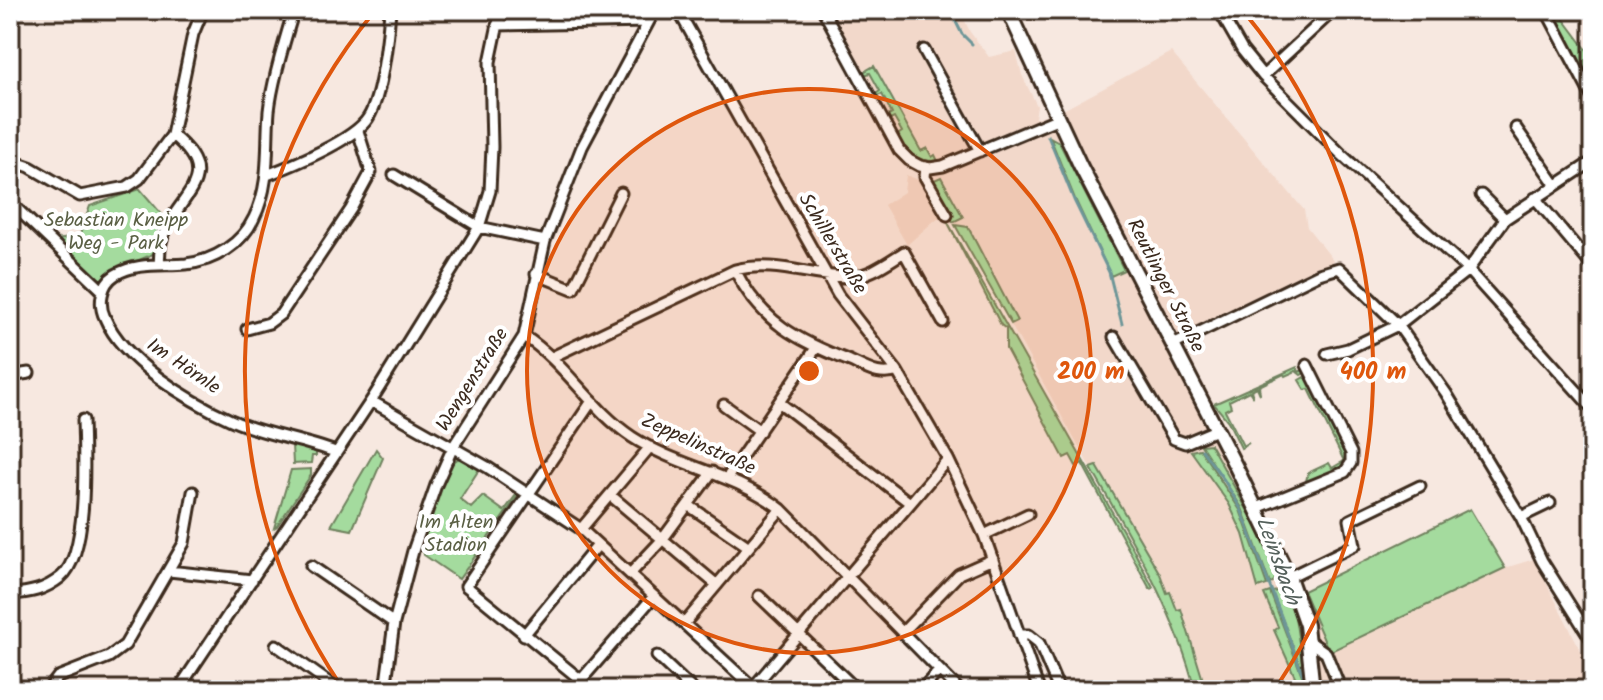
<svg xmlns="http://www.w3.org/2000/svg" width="1603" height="700" font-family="Kalam,sans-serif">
	<rect width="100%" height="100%" fill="#f7e8e0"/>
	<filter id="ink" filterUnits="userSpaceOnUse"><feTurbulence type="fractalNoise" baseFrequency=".0125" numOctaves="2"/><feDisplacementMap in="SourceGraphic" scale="16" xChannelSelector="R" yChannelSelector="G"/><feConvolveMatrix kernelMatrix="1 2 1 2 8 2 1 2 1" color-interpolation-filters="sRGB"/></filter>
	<g filter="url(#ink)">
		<path fill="#f2d8ca" d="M843 10H960L970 32 989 57 1016 51 1022 75 1037 106 1035 118 1065 109 1171 52 1304 210 1307 227 1334 261 1174 342 1255 507 1303 591 1329 651 1505 568 1534 559 1593 674V690H1195L1182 643 1152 579 949 213 934 221 907 245 884 205 904 192 906 175 924 182 925 161 907 151 896 136 831 14Z"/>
		<path fill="#a4db9e" stroke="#70825e" stroke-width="2" d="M1551 10H1557L1593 58V84Z
			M874 66 921 151 927 148 932 157 935 155 938 161C917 162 907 153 896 136L902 132 894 118 888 121 886 117 892 114 882 94 875 97 874 95 880 91 870 73 864 75 862 73Z
			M1050 137 1059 142 1124 270 1111 276 1075 199Z
			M941 177 963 217 953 222 932 181Z
			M140 189 165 218 153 254 128 265 100 282 88 275 55 240 79 237 90 206Z
			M947 221 1132 547 1153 588 1150 589 1082 463 1076 466 1070 455 1064 458 1006 349V329L1001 325Z
			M955 225 968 227 1017 321 1011 324Z
			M1297 367 1299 372 1305 369 1306 372 1301 375 1296 371 1285 376 1284 374 1259 386 1260 394 1257 387 1251 390 1253 397 1249 391 1229 401 1231 407 1225 410 1243 446 1249 443 1241 448 1228 421 1214 404Z
			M1308 375 1347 456 1341 468 1309 483 1306 481 1308 473 1329 463 1332 468 1344 461 1309 389 1305 390 1299 380Z
			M1210 444 1253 520 1280 576 1270 584 1242 508 1201 445Z
			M292 445 316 451V456H312L311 463 293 464Z
			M376 449 383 458 352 530 331 526Z
			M1200 449 1240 510 1267 585 1258 588 1243 534 1229 504 1191 451Z
			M462 457 480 468 460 499 471 508 483 496 504 511 516 495 517 497 459 579 424 555 422 545C428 525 441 462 462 457Z
			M1097 466 1160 574 1167 593 1170 592 1177 610 1181 609 1206 690H1195C1175 610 1131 539 1091 468Z
			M311 469V475L277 526 274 528 291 470Z
			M1470 509 1505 568 1329 652 1303 591Z
			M1283 590 1286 591 1295 617 1304 675 1272 592Z
			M1270 592 1304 681 1306 690H1301L1274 630 1278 627 1264 594Z"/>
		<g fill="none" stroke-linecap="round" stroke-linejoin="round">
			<path stroke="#6d9698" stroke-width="3" d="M950 10 962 34 972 44
				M1048 136 1074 200 1109 272 1122 324
				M1202 450 1224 480 1241 509 1307 686"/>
			<defs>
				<path id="minor" d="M294 10C285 39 272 82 269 111 266 147 271 184 254 218 242 244 214 261 186 264 162 266 136 262 115 275 101 284 98 304 105 318 123 361 189 401 231 420 264 435 301 439 335 452
					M678 10 838 295 897 371 948 459 984 535 1039 690
					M823 10 899 150 909 160 920 166 930 168 943 166 1059 118
					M1219 10 1242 50 1263 76 1341 154 1468 270 1593 409
					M1546 10 1593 99
					M497 25 648 22
					M924 50 980 151
					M1263 76 1334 10
					M1516 128 1555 184
					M10 160 30 167 80 196 127 187 139 179 172 135 193 34 203 10
					M926 167 925 177 947 215
					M267 175C293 165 354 140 368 118 382 96 388 37 390 10
					M394 175 479 227 545 241
					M1481 195 1505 219
					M1535 198 1593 267
					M10 202 102 290
					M159 265C160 257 159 247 162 239 175 196 227 179 172 135
					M735 270C761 322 798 341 850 361 866 368 880 378 897 371
					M536 274 573 289 621 193
					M10 299H11
					M247 329 269 323 281 314 351 209 371 172 358 131
					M524 336C566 363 590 409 632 437 678 467 736 474 781 509L959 690
					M1114 337 1174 439 1185 443 1216 430
					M1173 345 1319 274 1339 268 1398 325 1446 393 1521 517 1542 561 1593 642
					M1327 354 1348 349 1398 325 1468 270 1505 219 1593 161
					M552 357 735 270C773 260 809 276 847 277 867 278 888 262 904 252L943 322
					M10 376 29 373
					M371 401 487 467 581 529 756 690
					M592 401 466 586 581 680 654 596
					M780 403 910 503
					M724 405 760 431
					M727 478 816 348
					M610 495 717 585
					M688 505 749 547
					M1257 508 1345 472 1351 463V453L1307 365
					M1521 517 1550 503
					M581 529 650 447
					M984 535 1028 514
					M311 566 394 623
					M169 571 252 580
					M630 574 662 540 712 472
					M1289 577 1355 545 1350 520 1420 486
					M10 594C30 593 45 590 61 577 89 554 84 455 83 420
					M759 596 857 690
					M684 624 781 509
					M903 632 959 574 993 559
					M524 635 598 545
					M1019 635H1029L1039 643 1059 690
					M1309 641 1326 653 1341 690
					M276 645 339 690
					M657 656 693 690
					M48 690 58 677 109 657 125 645 184 543 193 492
					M178 690 371 401 479 227 490 191 492 147 490 62 501 10
					M385 690 394 623 413 551 436 485 453 447 524 336 545 241 582 147 655 10
					M751 690 948 459
					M921 690 939 671"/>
				<path id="secondary" d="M1008 10 1080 165 1236 467 1289 577 1306 625 1313 690"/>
			</defs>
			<use href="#minor" stroke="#3b2a1e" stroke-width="15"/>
			<use href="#secondary" stroke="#3b2a1e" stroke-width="18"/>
			<use href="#minor" stroke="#fff" stroke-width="9"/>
			<use href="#secondary" stroke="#fff" stroke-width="12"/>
		</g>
	</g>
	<circle cx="809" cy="371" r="282" fill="#df570d" fill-opacity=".12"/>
	<g fill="none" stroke="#df570d" stroke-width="4">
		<circle cx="809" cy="371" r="282"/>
		<path d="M341 686A564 564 0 0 1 374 12M1244 12A564 564 0 0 1 1277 686"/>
	</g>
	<g text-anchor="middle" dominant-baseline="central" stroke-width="8" stroke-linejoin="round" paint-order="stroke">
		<g font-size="20" fill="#5a5f44" stroke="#fff">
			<text x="116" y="221">Sebastian Kneipp<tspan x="116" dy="23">Weg - Park</tspan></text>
			<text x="456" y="523">Im Alten<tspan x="456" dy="23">Stadion</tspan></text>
		</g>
		<g font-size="20" fill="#3b2a1e" stroke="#fff">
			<text transform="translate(832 244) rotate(59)">Schillerstraße</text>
			<text transform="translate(1165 286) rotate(63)">Reutlinger Straße</text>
			<text transform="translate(183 367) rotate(34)">Im Hörnle</text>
			<text transform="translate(473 380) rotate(-58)">Wengenstraße</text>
			<text transform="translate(698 445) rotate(24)">Zeppelinstraße</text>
		</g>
		<g font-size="22" font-style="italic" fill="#54605b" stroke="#fff">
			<text transform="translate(1277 561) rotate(70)">Leinsbach</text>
		</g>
	</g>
	<circle cx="809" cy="371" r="12" fill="#df570d" stroke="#fff" stroke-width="4"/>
	<g font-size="24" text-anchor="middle" font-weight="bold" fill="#df570d" stroke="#fff" stroke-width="8" stroke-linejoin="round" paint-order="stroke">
		<text x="1091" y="379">200 m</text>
		<text x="1373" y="379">400 m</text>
	</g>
	<rect width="1603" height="700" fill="none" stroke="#fff" stroke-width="40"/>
	<rect x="20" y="20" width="1563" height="660" fill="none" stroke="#3b2a1e" stroke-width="3" filter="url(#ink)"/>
</svg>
